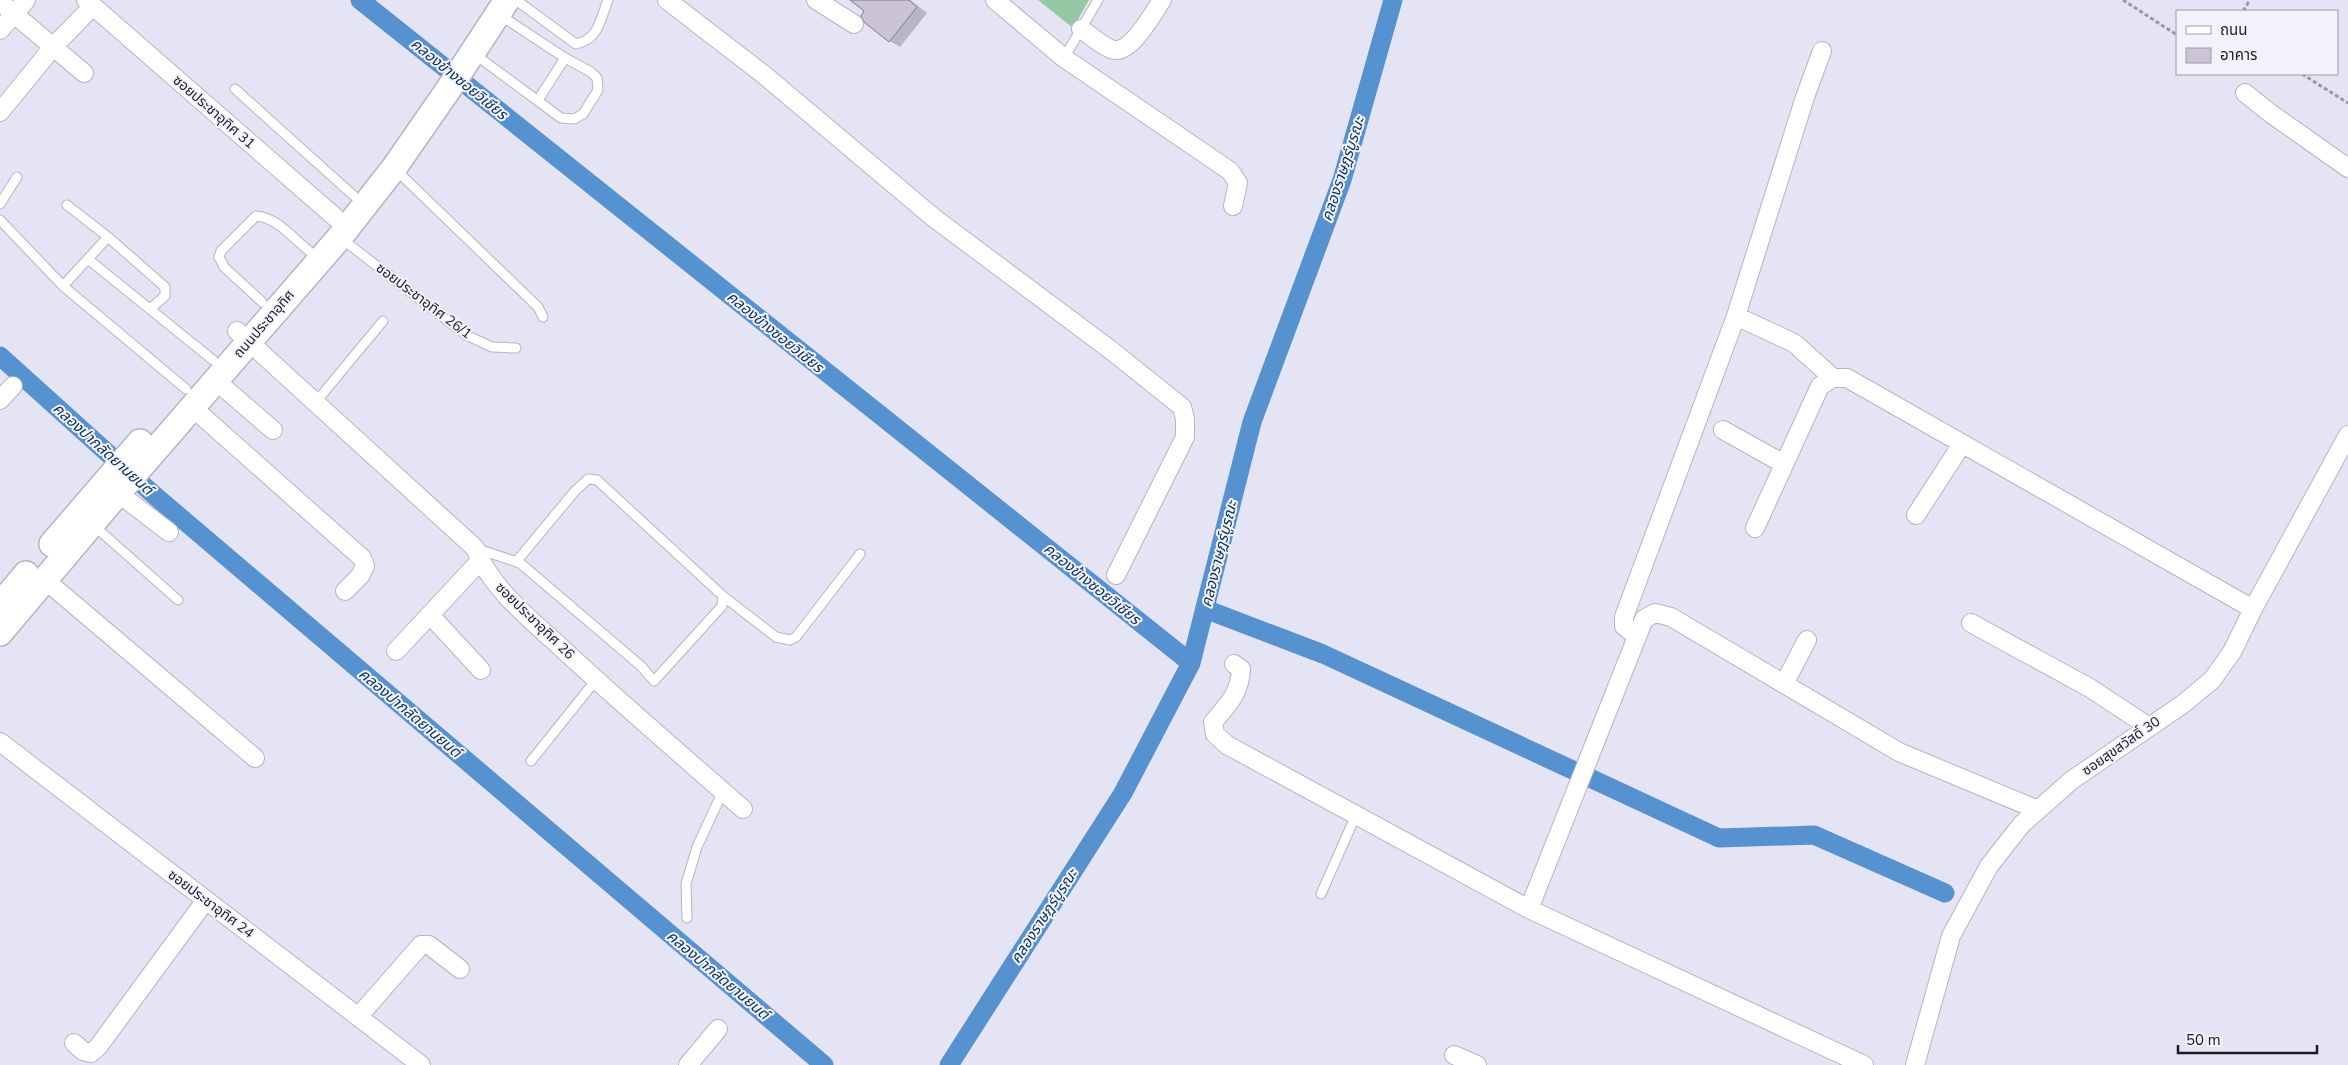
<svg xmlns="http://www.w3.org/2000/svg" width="2348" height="1065" font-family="'Nunito Sans','Noto Sans Thai',sans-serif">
	<rect width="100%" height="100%" fill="#e5e4f5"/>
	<path fill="#95c8a4" d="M1038 0H1089L1073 28Z"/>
	<path fill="#0003" d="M852 0H910L927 13 900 47 890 41 866 11Z"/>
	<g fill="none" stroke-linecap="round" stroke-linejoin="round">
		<path stroke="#5692d0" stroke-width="19" d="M360 0 1191 663
			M0 356 154 495 824 1065
			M1205 609 1323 654 1719 838 1814 835 1945 893
			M949 1065 1123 793 1191 663 1252 422 1342 180 1393 0"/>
	</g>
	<path fill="#cac4d5" stroke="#807b8a" d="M850 0H909L917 7 889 42 864 22 861 16 864 11Z"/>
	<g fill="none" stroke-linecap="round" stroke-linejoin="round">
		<defs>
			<path id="lane" d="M516 0 576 44C599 39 600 20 608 0
				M473 53 561 118 574 119 583 114 598 90 597 78 591 72 565 58 500 15
				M1064 58 1098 0
				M235 89 354 196
				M538 100 565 58
				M396 170 538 307 543 317
				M0 204 17 177
				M67 205 108 237 165 287V296L151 308
				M0 220 63 286 186 389
				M342 239 466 335 492 347 516 348
				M89 260 213 360
				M63 286 108 237
				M262 302 224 267 219 257 221 251 256 216C276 217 293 238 309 251
				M315 403 383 321
				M92 524 178 600
				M475 548C490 553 505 558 520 563L641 666 654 681 722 606 723 596 597 480 588 479 575 491 516 562
				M723 596 776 637 790 640 796 637 860 554
				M531 761 596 680
				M1321 894 1356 815
				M687 918 686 884 697 847 723 791"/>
			<path id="street" d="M86 0 336 218
				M667 0 763 74 934 218 1112 351 1182 407 1185 419V437L1116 575
				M816 0 854 24
				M995 0 1064 58 1230 171 1238 183 1233 206
				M0 2 84 73
				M1081 29C1090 35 1100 45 1111 49 1130 57 1153 13 1162 0
				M0 30 26 0
				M2245 93 2270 113 2348 168
				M0 112 53 47 93 6
				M1736 316 1794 343 1833 378
				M237 331 475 548C493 592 533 621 567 653 624 706 684 757 743 809
				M215 380 273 430
				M0 400 13 386
				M192 407 362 558 365 566 360 576 345 591
				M1723 430 1784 464
				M118 493 169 532
				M1916 515 1962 444
				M1755 528 1820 386 1833 378H1847L2253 609
				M44 579 255 758
				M430 615 481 670
				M1971 623 2090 688 2149 727
				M1637 637 1624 626V617L1736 316 1805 97 1822 51
				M396 651 480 561
				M1234 664 1241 669C1240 693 1228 705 1213 722L1215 734 1227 745 1529 909 1864 1065
				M1784 684 1807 640
				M0 742 421 1065
				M1529 909 1644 619 1655 613 1671 617 1899 752 2038 810
				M358 1017 421 945H429L460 969
				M74 1043 83 1051 91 1053 98 1047 206 900
				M1454 1055 1477 1065
				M688 1065 718 1029
				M1915 1065 1951 936 1989 866 2022 824 2072 780 2183 704 2212 680 2232 652 2253 609 2348 435"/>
			<path id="secondary" d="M52 544 140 442
				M0 605 26 574
				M0 633 118 493 340 237 394 168 448 90 507 0"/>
		</defs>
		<use href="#lane" stroke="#b5b4c5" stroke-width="11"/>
		<use href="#street" stroke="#b5b4c5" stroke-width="20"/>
		<use href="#secondary" stroke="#b5b4c5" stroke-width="28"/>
		<path stroke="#9998a6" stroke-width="3" stroke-dasharray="4 2.5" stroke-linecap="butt" d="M2123 0 2177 35
			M2243 11 2250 0
			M2302 74 2348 103"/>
		<use href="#lane" stroke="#fff" stroke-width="9"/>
		<use href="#street" stroke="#fff" stroke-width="18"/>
		<use href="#secondary" stroke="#fff" stroke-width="25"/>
	</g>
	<g text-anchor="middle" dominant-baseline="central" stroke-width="4" stroke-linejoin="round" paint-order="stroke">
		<g font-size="14" fill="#1c1b22" stroke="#f3f2fc">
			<text transform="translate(214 112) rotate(41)">ซอยประชาอุทิศ 31</text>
			<text transform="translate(424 301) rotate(37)">ซอยประชาอุทิศ 26/1</text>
			<text transform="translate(264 324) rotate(-49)">ถนนประชาอุทิศ</text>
			<text transform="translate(535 621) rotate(44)">ซอยประชาอุทิศ 26</text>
			<text transform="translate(2121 746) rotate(-35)">ซอยสุขสวัสดิ์ 30</text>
			<text transform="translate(211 904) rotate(37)">ซอยประชาอุทิศ 24</text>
		</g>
		<g font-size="15" font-style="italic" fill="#023058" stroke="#f3f2fc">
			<text transform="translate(459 79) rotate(39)">คลองข้างซอยวิเชียร</text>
			<text transform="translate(1343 169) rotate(-72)">คลองราษฎร์บูรณะ</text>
			<text transform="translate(775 332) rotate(39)">คลองข้างซอยวิเชียร</text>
			<text transform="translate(103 449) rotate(42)">คลองปากลัดยานยนต์</text>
			<text transform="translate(1219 554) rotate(-76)">คลองราษฎร์บูรณะ</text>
			<text transform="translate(1092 584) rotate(39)">คลองข้างซอยวิเชียร</text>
			<text transform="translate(410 713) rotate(40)">คลองปากลัดยานยนต์</text>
			<text transform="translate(1044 916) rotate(-57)">คลองราษฎร์บูรณะ</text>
			<text transform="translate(718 975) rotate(40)">คลองปากลัดยานยนต์</text>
		</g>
	</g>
	<rect x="2176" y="10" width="162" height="65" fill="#f3f2fc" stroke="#9d9ca5"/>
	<rect x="2186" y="26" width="25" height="8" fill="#ffffff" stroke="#9d9ca5"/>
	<text x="2220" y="35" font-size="15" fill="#1c1b22">ถนน</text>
	<rect x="2186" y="48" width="25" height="15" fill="#cac4d5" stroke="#9d9ca5"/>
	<text x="2220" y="60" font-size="15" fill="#1c1b22">อาคาร</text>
	<path d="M2178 1045v8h139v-8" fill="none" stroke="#1c1b22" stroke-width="2.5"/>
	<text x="2186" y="1045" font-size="15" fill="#1c1b22" stroke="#f3f2fc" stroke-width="4" paint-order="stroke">50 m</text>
</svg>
